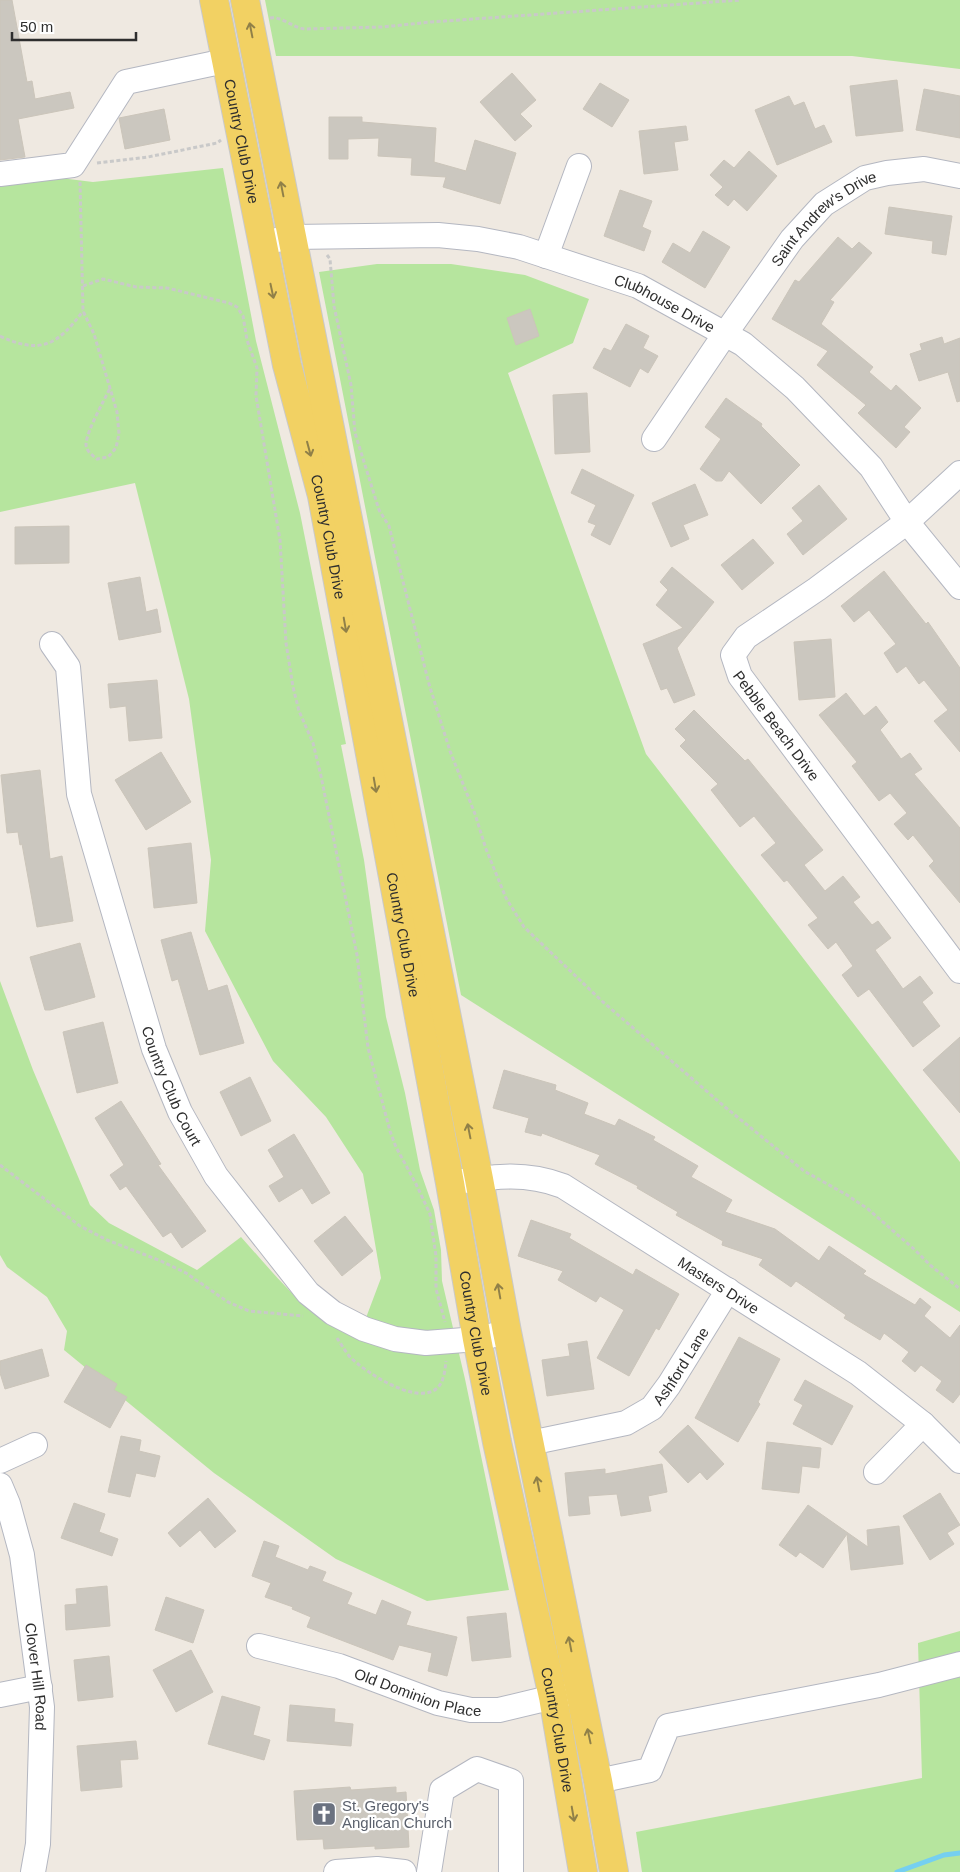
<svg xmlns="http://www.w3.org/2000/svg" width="960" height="1872" font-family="Helvetica,sans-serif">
	<rect width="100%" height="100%" fill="#efe9e1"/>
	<path fill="#b6e59e" d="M265 0H960V69L852 56H276Z
		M223 168 256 341 300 513 346 744 341 745 364 860 386 1017 405 1093 420 1170 434 1210 441 1250 442 1281 465 1379 509 1590 427 1601 336 1559 214 1473 64 1350 67 1331 47 1297 7 1267 0 1255V981L33 1070 90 1205 109 1223 197 1270 241 1237C270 1269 297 1304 334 1327 341 1332 350 1335 358 1339L381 1278 363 1174 326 1117 273 1061 205 931 211 860 189 699 135 483 0 512V183L52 177 93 182Z
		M377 264H451L525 275 589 299 573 343 508 373 646 754 960 1162V1312L461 995 319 272Z
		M960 1631V1872H642L636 1832 922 1778 918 1643Z"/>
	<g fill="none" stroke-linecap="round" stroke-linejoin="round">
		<path stroke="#75cff0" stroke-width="5" d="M897 1872 944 1855 960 1853"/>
	</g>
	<path fill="#cbc7bf" stroke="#cbc5ba" d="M0 0H12L27 82 32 81 35 99 70 92 74 108 18 119 25 157 0 160Z
		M512 73 536 100 520 114 532 126 515 141 480 102Z
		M897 80 903 131 856 136 850 86Z
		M600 83 629 100 612 127 583 109Z
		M924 89 960 96V138L916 130Z
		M789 96 794 106 804 102 815 129 824 125 832 142 777 165 755 110Z
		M164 109 170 140 125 149 119 118Z
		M329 117H362V122L436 128 434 162 466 171 475 140 516 153 500 204 443 187 446 177 411 175 412 158 378 156 379 138 348 139V159H329Z
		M686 126 688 140 674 142 678 170 644 174 639 131Z
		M749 151 777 176 747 211 734 199 728 206 715 195 723 187 710 175 724 160 734 168Z
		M620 190 652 201 642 227 651 231 644 251 604 236Z
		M889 207 952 216 946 255 932 253 933 241 885 234Z
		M703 231 730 247 705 288 662 262 673 243 690 253Z
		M838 237 852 249 859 242 872 253 830 300 834 302 821 324 873 367 869 372 891 391 896 385 921 408 904 427 910 432 896 448 858 413 866 405 817 365 828 351 772 319 795 280 799 282Z
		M530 309 539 336 516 345 507 318Z
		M626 324 649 336 643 348 658 356 648 373 640 368 630 387 593 368 604 348 611 351Z
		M942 337 944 344 960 338V401L957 402 948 372 919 381 910 354 922 350 920 344Z
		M587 393 590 452 555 454 553 395Z
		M726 398 762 424 761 426 800 465 761 504 729 471 722 481H716L700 469 721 439 705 427Z
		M582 469 634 495 610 545 591 535 596 525 588 522 596 505 571 493Z
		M695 484 708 515 683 525 689 539 671 547 652 503Z
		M819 485 847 519 803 555 787 534 803 521 792 508Z
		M69 526V563L15 564V527Z
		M753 539 774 563 742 590 721 565Z
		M672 567 714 602 677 648 695 695 674 703 667 688 661 690 643 644 683 628 656 605 668 590 660 582Z
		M884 571 926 624 928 622 960 668V752L934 721 948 710 924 680 919 684 906 666 897 673 884 653 896 644 869 610 854 622 841 606Z
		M140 577 146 612 157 609 161 632 119 640 108 583Z
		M831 639 835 697 799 700 794 642Z
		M157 680 162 738 129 741 126 706 110 708 108 684Z
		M846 693 864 716 876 706 888 722 880 730 901 759 910 753 922 769 914 774 960 828V903L929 866 934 861 913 835 908 840 894 824 907 813 890 793 879 801 852 766 857 762 819 715Z
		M694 710 745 761 748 759 823 850 804 865 825 891 843 876 860 897 853 902 872 925 878 921 891 938 875 950 903 989 920 976 933 993 922 1002 940 1026 913 1047 869 989 858 997 842 975 853 966 836 942 828 949 808 925 818 918 787 880 784 882 761 855 776 843 754 816 740 827 711 790 718 784 680 746 686 740 675 729Z
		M161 752 191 802 146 830 115 780Z
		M40 770 50 859 62 856 73 921 37 927 22 844 20 845 18 832 7 833 1 775Z
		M191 843 197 903 154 908 148 848Z
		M191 932 208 991 227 985 244 1043 200 1055 178 979 172 981 161 940Z
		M80 943 95 997 50 1010H45L30 957Z
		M103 1022 118 1083 77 1093 63 1032Z
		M960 1037V1113L923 1070Z
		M504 1070 556 1085 555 1090 588 1103 584 1114 615 1126 619 1119 655 1137 653 1140 698 1166 691 1177 732 1200 725 1212 775 1229 819 1261 829 1246 866 1271 863 1274 915 1305 920 1298 931 1307 924 1316 950 1338 960 1325V1394L953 1403 936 1390 942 1381 921 1365 915 1372 902 1361 909 1352 884 1333 880 1340 844 1318 846 1315 796 1281 791 1287 759 1265 763 1259 722 1245 723 1241 676 1215 678 1212 637 1188 638 1186 595 1164 600 1155 542 1133 541 1136 525 1132 529 1118 493 1108Z
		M250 1077 271 1121 241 1136 220 1092Z
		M121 1101 161 1164 158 1165 206 1231 182 1248 171 1232 163 1237 126 1186 120 1190 110 1175 124 1165 95 1118Z
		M294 1134 330 1193 312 1204 302 1188 279 1202 269 1186 284 1177 268 1150Z
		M345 1216 373 1251 342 1276 314 1241Z
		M531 1220 571 1234 569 1238 633 1275 636 1269 679 1294 659 1330 656 1328 629 1376 597 1358 624 1310 600 1296 596 1302 558 1280 563 1271 518 1256Z
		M739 1337 780 1359 758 1402 760 1404 738 1442 695 1418Z
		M587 1341 594 1389 547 1396 542 1360 570 1356 568 1344Z
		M42 1349 49 1376 5 1389 0 1373V1361Z
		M86 1365 117 1384 114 1390 127 1397 110 1428 64 1402Z
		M805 1380 853 1406 832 1445 793 1424 803 1405 794 1400Z
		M688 1425 724 1464 707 1480 700 1472 688 1483 659 1452Z
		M121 1436 141 1440 139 1451 160 1456 155 1477 136 1473 130 1497 108 1492Z
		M767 1442 821 1448 819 1468 802 1466 799 1493 762 1489Z
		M662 1464 667 1492 648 1496 651 1511 621 1516 617 1494 588 1496 590 1514 569 1516 565 1473 605 1469V1474Z
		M940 1493 960 1525 947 1533 954 1544 930 1560 903 1516Z
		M208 1498 236 1531 215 1548 200 1530 180 1547 168 1533Z
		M74 1503 105 1514 99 1532 118 1539 112 1556 61 1538Z
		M808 1505 868 1547 867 1530 899 1526 903 1564 851 1570 847 1534 823 1568 800 1552 796 1557 779 1545Z
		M264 1541 279 1546 275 1557 308 1570 310 1566 326 1572 322 1581 352 1593 347 1604 376 1615 382 1600 411 1612 406 1625 457 1637 447 1676 428 1671 432 1653 399 1645 393 1660 307 1627 311 1617 292 1609 293 1607 265 1597 271 1583 252 1576Z
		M107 1586 110 1626 66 1630 65 1605 77 1604 76 1589Z
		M166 1597 204 1610 193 1643 155 1630Z
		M506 1613 511 1657 472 1661 467 1617Z
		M191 1650 213 1692 176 1712 153 1670Z
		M109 1656 113 1697 78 1701 74 1660Z
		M222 1696 260 1707 253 1735 270 1740 264 1760 208 1744Z
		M290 1705 335 1709 334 1722 353 1724 351 1746 287 1741Z
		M136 1741 138 1759 120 1760 122 1787 81 1791 77 1746Z
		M350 1787 351 1790 396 1787V1793L406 1792 409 1847 375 1849V1846L324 1849 323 1839 297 1840 294 1791Z"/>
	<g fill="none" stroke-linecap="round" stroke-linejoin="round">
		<defs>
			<g id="minor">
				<path d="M0 174 73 165 126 82 225 61"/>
				<path id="s1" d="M262 243 292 237 438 235 478 239 519 247 638 286 743 344 795 388 871 467 907 522 960 587"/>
				<path d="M546 256 579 166"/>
				<path id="s2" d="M654 439 725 334 792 239 824 204 865 178 887 173 924 169 960 176"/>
				<path id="s3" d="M960 473 907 522 817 589 746 637 733 655 740 676 960 971"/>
				<path id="s4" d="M52 644 68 667 79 794 154 1049 180 1112 216 1176 308 1293 333 1313 364 1329 395 1339 426 1343 477 1339 507 1332"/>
				<path id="s5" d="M450 1183C492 1177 523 1171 563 1186L858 1373 923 1424 960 1461"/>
				<path id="s6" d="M530 1443 626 1423 652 1408 669 1385 728 1290"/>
				<path d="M0 1461 35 1445"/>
				<path d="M876 1472 923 1424"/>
				<path id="s7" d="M0 1485 8 1504 22 1555 42 1707 38 1844 33 1872"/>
				<path id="s8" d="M259 1646 339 1666 438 1703 471 1710H499L570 1693"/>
				<path d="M0 1695 40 1687"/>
				<path d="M598 1781 650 1770 668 1726 879 1685 960 1664"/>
				<path d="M336 1872 377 1869 404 1872"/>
				<path d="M429 1872 442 1790 477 1769 511 1781V1872"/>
			</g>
			<g id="major">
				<path id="s9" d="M214 0 287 365 322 496 450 1183 477 1339 497 1442 553 1697 583 1872"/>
				<path d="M245 0 479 1179 507 1332 598 1781 614 1872"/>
			</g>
		</defs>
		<use href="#minor" stroke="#b4b7c1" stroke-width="26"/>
		<use href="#major" stroke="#c9c9c9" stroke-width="30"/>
		<path stroke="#c9c9c9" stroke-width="3" stroke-dasharray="4 2.5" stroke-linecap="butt" d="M270 18C282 16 293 28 305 29L382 27 431 22 741 0
			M97 163 148 157 217 143 221 140
			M80 182 83 311 94 334 117 412 119 434 116 448 108 457 97 459C92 455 86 451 86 444 87 430 104 401 110 388
			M327 255 330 259 334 306 351 385 355 433 379 510 389 526 429 684 450 751 475 814 486 849 506 898 524 927 603 1002 725 1107 804 1171 847 1195 868 1209 915 1250 930 1265 960 1289
			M83 286 103 279 136 287 167 288 229 303 237 307 243 316 247 340 257 368 256 396 280 540 286 643 293 687 299 711 313 743 321 776 357 955 368 1048 390 1131 396 1147 416 1184 430 1214 436 1256V1289L445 1322
			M0 336C40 355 58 345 83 311
			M0 1165 80 1226 107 1240 161 1261 186 1273 228 1302 249 1311 303 1316
			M337 1338C341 1344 345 1351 350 1357 365 1372 415 1405 436 1389 444 1383 445 1370 446 1361"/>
		<use href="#minor" stroke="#fff" stroke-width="24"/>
		<use href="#major" stroke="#f2d163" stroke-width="28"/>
	</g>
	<defs><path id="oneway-shaft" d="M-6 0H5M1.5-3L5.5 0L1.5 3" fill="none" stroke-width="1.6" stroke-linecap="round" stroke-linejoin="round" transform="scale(1.25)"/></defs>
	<g stroke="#908048">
		<use href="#oneway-shaft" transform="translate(251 30) rotate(-101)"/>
		<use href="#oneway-shaft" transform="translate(282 189) rotate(-101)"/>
		<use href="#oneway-shaft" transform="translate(272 291) rotate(78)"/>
		<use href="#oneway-shaft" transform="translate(309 449) rotate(75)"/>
		<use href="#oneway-shaft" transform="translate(345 625) rotate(80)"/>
		<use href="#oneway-shaft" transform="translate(375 785) rotate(80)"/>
		<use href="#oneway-shaft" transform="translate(469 1131) rotate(-101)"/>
		<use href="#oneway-shaft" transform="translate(499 1291) rotate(-100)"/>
		<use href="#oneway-shaft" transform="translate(538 1484) rotate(-101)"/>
		<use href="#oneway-shaft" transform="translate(570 1644) rotate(-101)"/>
		<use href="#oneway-shaft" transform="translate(589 1736) rotate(-102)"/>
		<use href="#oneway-shaft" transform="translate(573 1814) rotate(80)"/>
	</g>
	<defs>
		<symbol id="church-square" viewBox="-11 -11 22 22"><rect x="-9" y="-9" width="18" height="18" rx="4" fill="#6b7280" stroke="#fff"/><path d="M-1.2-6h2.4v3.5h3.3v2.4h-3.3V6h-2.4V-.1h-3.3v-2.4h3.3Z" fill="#fff"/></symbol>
	</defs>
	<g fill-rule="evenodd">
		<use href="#church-square" x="310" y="1800" width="28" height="28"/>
	</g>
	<g text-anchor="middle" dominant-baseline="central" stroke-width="4.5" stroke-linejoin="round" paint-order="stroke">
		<g font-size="15" fill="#2e2e2e" stroke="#fff">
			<text stroke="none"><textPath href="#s9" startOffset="144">Country Club Drive</textPath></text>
			<text stroke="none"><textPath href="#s2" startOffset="281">Saint Andrew's Drive</textPath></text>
			<text stroke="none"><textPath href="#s1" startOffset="415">Clubhouse Drive</textPath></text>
			<text stroke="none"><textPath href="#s9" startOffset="549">Country Club Drive</textPath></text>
			<text stroke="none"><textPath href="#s3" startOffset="376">Pebble Beach Drive</textPath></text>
			<text stroke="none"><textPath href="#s9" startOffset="954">Country Club Drive</textPath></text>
			<text stroke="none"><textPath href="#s4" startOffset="462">Country Club Court</textPath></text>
			<text stroke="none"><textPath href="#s5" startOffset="299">Masters Drive</textPath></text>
			<text stroke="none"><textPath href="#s9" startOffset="1359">Country Club Drive</textPath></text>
			<text stroke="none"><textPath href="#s6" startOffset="179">Ashford Lane</textPath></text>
			<text stroke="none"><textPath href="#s7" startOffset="196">Clover Hill Road</textPath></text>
			<text stroke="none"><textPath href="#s8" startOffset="166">Old Dominion Place</textPath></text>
			<text stroke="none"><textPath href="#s9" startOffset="1764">Country Club Drive</textPath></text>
		</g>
		<g font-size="15" fill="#5b616d" stroke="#fff" text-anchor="start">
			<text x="342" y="1805">St. Gregory's<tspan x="342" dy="17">Anglican Church</tspan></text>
		</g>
	</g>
	<path d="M12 32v8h124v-8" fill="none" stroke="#2e2e2e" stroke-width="2.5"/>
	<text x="20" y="32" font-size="15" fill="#2e2e2e" stroke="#ffffff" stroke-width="4" paint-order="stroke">50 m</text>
</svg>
